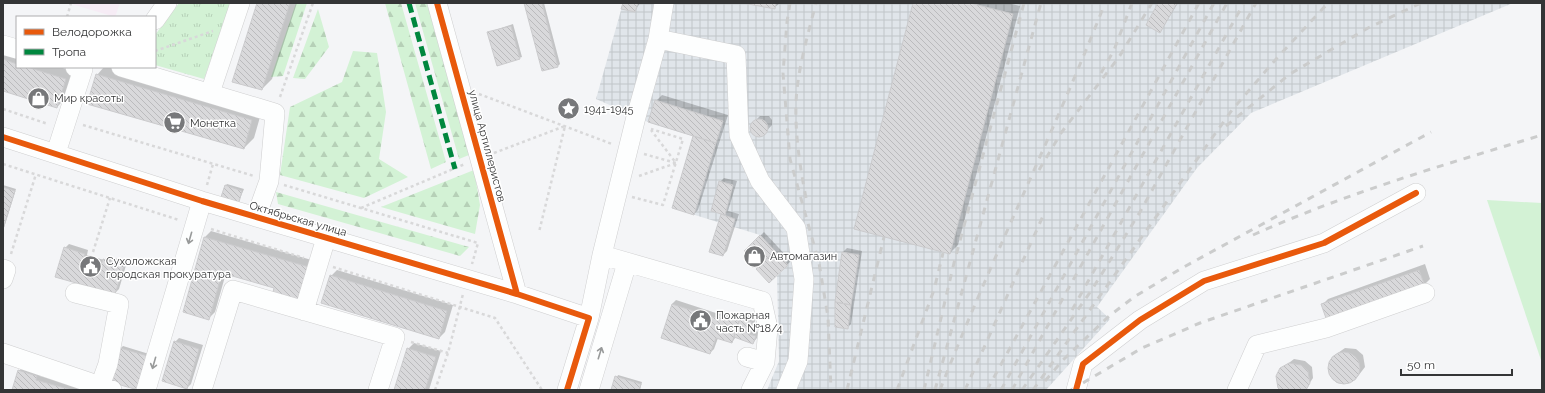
<svg xmlns="http://www.w3.org/2000/svg" width="1545" height="393" font-family="Raleway,sans-serif">
	<defs>
		<pattern id="industrial-grid" width="8" height="8" patternUnits="userSpaceOnUse"><rect width="8" height="8" fill="#e0e5ea"/><path d="M0 4h8M4 0v8" fill="none" stroke="#c1c5c9"/></pattern>
		<pattern id="grass-tufts" width="24" height="20" patternUnits="userSpaceOnUse"><rect width="24" height="20" fill="#d3f2d5"/><path d="M3 7l-1-3M5 7V3M7 7l1-3M15 17l-1-3M17 17v-4M19 17l1-3" fill="none" stroke="#b6d0b7"/></pattern>
		<pattern id="forest-firs" width="22" height="20" patternUnits="userSpaceOnUse"><rect width="22" height="20" fill="#d3f2d5"/><path d="M5 1l3.5 6h-7zM16 11l3.5 6h-7z" fill="#b6d0b7"/></pattern>
		<pattern id="building-back-hatch" width="6" height="6" patternUnits="userSpaceOnUse"><rect width="6" height="6" fill="#d9d9db"/><path d="M-1 5l2 2M0 0l6 6M5-1l2 2" fill="none" stroke="#bbbbbd"/></pattern>
	</defs>
	<rect width="100%" height="100%" fill="#f4f5f7"/>
	<path fill="url(#industrial-grid)" d="M623 3H1513L1251 113 1197 168 1097 307 1110 319 1046 390H767L779 361 777 276 788 265 760 235 672 208 693 136 648 122 596 99Z"/>
	<path fill="#f6ecf5" d="M68 3H120L115 17Z"/>
	<path fill="url(#grass-tufts)" d="M179 3H231L204 79 155 65V35Z"/>
	<path fill="url(#forest-firs)" d="M296 3H307L283 76 271 77Z
		M385 3H401L446 162 431 169Z
		M415 3H427L469 155 459 159Z
		M318 9 329 47 305 79 293 78Z
		M353 51 377 53 386 112 379 159 408 177 364 198 280 175 290 107 342 82Z
		M474 170 480 205 475 234 381 207Z
		M276 192 469 247 460 256 278 204Z"/>
	<path fill="#d3f2d5" d="M1487 200 1542 203V363Z"/>
	<path fill="#0003" d="M258 3H297L272 79 262 89Z
		M525 3H544L560 64 558 66Z
		M624 3H640L635 11Z
		M748 3H780L774 8Z
		M914 3H1007L1020 6 958 245 950 253Z
		M1159 3H1178L1160 32Z
		M513 24 522 57 497 65 489 32Z
		M3 50 17 54V67H59L74 71 65 99 57 107 3 90Z
		M104 67H115L262 110 254 138 244 148 97 75Z
		M662 95 728 115 698 210 694 214 673 207 695 136 656 101Z
		M760 116H769L772 120V125L762 136 753 134 751 130 752 124Z
		M724 178 737 181 728 211 739 214 727 251 723 255 710 251 722 213 720 182Z
		M227 184 244 189 239 201 225 186Z
		M3 185 16 189 3 231Z
		M211 231 315 261 305 297 226 273 215 312 208 319 205 237Z
		M764 232 791 261 769 282 760 266 745 251Z
		M69 244 88 250 87 255 104 260 108 256 127 262 119 289 115 293 65 248Z
		M847 248 862 251 851 324 847 328 843 252Z
		M1425 264 1430 279 1424 285 1322 305 1328 299Z
		M337 270 453 305 445 332 439 338 331 276Z
		M676 300 719 314 722 311 742 317 745 314 756 318 752 330 759 332 757 338 753 343 736 337 732 342 718 338 714 349 710 353 672 304Z
		M179 338 203 345 191 384 187 388 175 342Z
		M414 343 441 351 429 390H395L408 349Z
		M123 346 149 354 111 381 121 348Z
		M1345 348 1356 349 1363 355 1365 367 1355 380 1346 384 1337 383 1330 376 1329 365 1332 357Z
		M1294 359 1305 361 1312 367 1313 378 1305 390H1282L1281 369Z
		M23 367 41 372 40 376 78 387 96 390H13L19 371Z
		M618 375 642 382 640 390H612Z"/>
	<path fill="url(#building-back-hatch)" stroke="#cbcbcd" d="M257 3H290L262 90 232 82Z
		M524 3H542L558 67 542 71Z
		M623 3H638L635 12 621 9Z
		M743 3H776L775 9Z
		M913 3H970L1013 14 950 254 854 229Z
		M1158 3H1177L1160 33 1146 25Z
		M511 26 520 59 497 66 487 32Z
		M3 59 17 64V67H27L66 79 57 108 3 91Z
		M96 74 252 120 244 149 87 104Z
		M655 100 723 121 716 143 648 122Z
		M750 128a9 9 0 1 1 18 0a9 9 0 1 1-18 0Z
		M693 136 716 143 694 215 672 208Z
		M719 181 733 185 725 215 711 211Z
		M225 185 242 191 239 202 221 197Z
		M3 187 15 191 3 229Z
		M721 214 735 219 723 256 709 252Z
		M760 235 775 251 759 266 744 251Z
		M204 237 309 267 299 304 272 296 274 288 222 273 209 320 183 312Z
		M64 247 85 254 83 259 101 265 103 259 124 266 115 294 55 277Z
		M775 251 788 265 769 283 756 269Z
		M842 252 859 255 851 305 835 302Z
		M1419 270 1425 286 1327 321 1321 304Z
		M330 275 447 311 439 339 321 303Z
		M835 302 851 305 848 329 835 327Z
		M672 304 716 318 717 315 739 321 732 343 716 338 710 354 661 338Z
		M740 318 752 322 749 334 756 336 753 344 734 337Z
		M174 341 199 349 187 389 162 381Z
		M120 348 148 356 138 390 110 382Z
		M407 348 436 357 425 390H394Z
		M1328 368a16 16 0 1 1 32 0a16 16 0 1 1-32 0Z
		M1289 363 1301 365 1308 371 1310 383 1306 390H1280L1278 388 1276 376 1280 368Z
		M18 370 37 376 36 380 72 390H12Z
		M615 376 641 384 639 390H611Z"/>
	<g fill="none" stroke-linecap="round" stroke-linejoin="round">
		<defs>
			<path id="minor" d="M437 3 517 294
				M155 20 167 3
				M658 39 736 55 739 135 760 181 796 228 804 279 798 361 786 390
				M3 45 17 49
				M121 67 275 113 269 181 256 217
				M210 93 240 3
				M3 137 202 201 517 294 589 318
				M56 153 83 69 75 67
				M602 255 762 301 768 328 765 362 751 390
				M3 269 6 270 3 279
				M75 293 119 304 108 364 100 386
				M304 311 326 238
				M3 353 112 390
				M747 357 765 362
				M146 390 202 201
				M202 390 233 290 395 337 378 390
				M567 390 589 318 602 255 636 117 658 39 664 3
				M589 390 627 263
				M1076 390 1083 364 1140 320 1204 281 1324 243 1416 193
				M1237 390 1257 345 1326 328 1425 293"/>
		</defs>
		<use href="#minor" stroke="#cfcfd0" stroke-width="20"/>
		<path stroke="#d8d8d9" stroke-width="2.5" stroke-dasharray="3 3" stroke-linecap="butt" d="M67 17 71 3
			M155 51 213 31
			M479 94 612 144
			M280 97 313 3
			M3 109 48 124
			M83 125 254 176
			M494 153 565 126 539 232
			M644 154 676 163
			M3 164 179 220
			M639 176 676 163 651 130
			M207 185 213 164
			M284 185 478 243 472 264
			M632 197 663 205 683 139 651 129
			M361 208 465 164
			M211 229 304 258
			M93 252 110 198
			M11 254 36 174
			M333 267 495 318 542 390
			M411 342 448 353
			M435 390 448 353 463 294"/>
		<use href="#minor" stroke="#fdfefe" stroke-width="19"/>
		<path stroke="#cbcccc" stroke-width="3" stroke-dasharray="7 7" stroke-linecap="butt" d="M790 3 787 22 783 73 790 159 819 263 828 317 831 390
			M1101 73 1114 50 1132 3
			M1226 126 1290 74 1368 28 1421 3
			M1039 170 1061 133 1119 57 1152 3
			M806 198C800 167 795 135 796 103 797 72 808 34 816 3
			M1253 235C1344 194 1446 164 1542 135
			M1072 310 1244 3
			M1045 381 1063 360 1108 317 1134 297 1182 268 1431 132
			M847 390 884 237
			M897 390 934 290 943 253
			M924 390 954 263 1024 3
			M935 390 1041 3
			M940 390C991 259 1054 133 1105 3
			M965 390 1043 216
			M987 390 1199 3
			M1001 390 1214 3
			M1012 390 1227 3
			M1022 390 1093 288 1140 212 1256 3
			M1033 390 1232 110 1277 58 1328 3
			M1071 390 1142 348 1200 323 1423 246"/>
		<path stroke="#00873e" stroke-width="5" stroke-dasharray="10 5" stroke-linecap="butt" d="M409 3 455 169"/>
		<defs>
			<path id="cycleway" d="M437 3 517 294
				M3 137 202 201 517 294 589 318 567 390
				M1076 390 1083 364 1140 320 1204 281 1324 243 1416 193"/>
		</defs>
		<use href="#cycleway" stroke="#fff" stroke-width="8"/>
		<use href="#cycleway" stroke="#e8590c" stroke-width="6"/>
	</g>
	<defs><path id="oneway-shaft" d="M-6 0H5M1.5-3L5.5 0L1.5 3" fill="none" stroke-width="1.6" stroke-linecap="round" stroke-linejoin="round"/></defs>
	<g stroke="#989a9a">
		<use href="#oneway-shaft" transform="translate(190 238) rotate(106)"/>
		<use href="#oneway-shaft" transform="translate(600 353) rotate(-73)"/>
		<use href="#oneway-shaft" transform="translate(154 363) rotate(106)"/>
	</g>
	<defs>
		<symbol id="shop-disc" viewBox="-11 -11 22 22"><circle r="9.5" fill="#77787a" stroke="#fff"/><path d="M-5-2.5h2.3a2.7 3.5 0 0 1 5.4 0H5L5.5 6h-11ZM-1.5-2.5h3a1.5 2.3 0 0 0-3 0Z" fill="#fff"/></symbol>
		<symbol id="sight-disc" viewBox="-11 -11 22 22"><circle r="9.5" fill="#77787a" stroke="#fff"/><path d="M0-6L1.8-2.2L6-1.7L2.9 1.2L3.7 5.4L0 3.3L-3.7 5.4L-2.9 1.2L-6-1.7L-1.8-2.2Z" fill="#fff"/></symbol>
		<symbol id="supermarket-disc" viewBox="-11 -11 22 22"><circle r="9.5" fill="#77787a" stroke="#fff"/><path d="M-6-5.5h2.5l.6 2H6L4.5 2H-2.5L-4.4-4H-6ZM-1.5 3.2a1.3 1.3 0 1 0 .1 0ZM3 3.2a1.3 1.3 0 1 0 .1 0Z" fill="#fff"/></symbol>
		<symbol id="civic-disc" viewBox="-11 -11 22 22"><circle r="9.5" fill="#77787a" stroke="#fff"/><path d="M-.6-6.5H3V-4.5H.6V-3L4-1V1h2V6H-6V1h2V-1L-.6-3ZM-1.2 2.5V6h2.4V2.5Z" fill="#fff"/></symbol>
	</defs>
	<g fill-rule="evenodd">
		<use href="#shop-disc" x="26" y="86" width="25" height="25"/>
		<use href="#sight-disc" x="556" y="96" width="25" height="25"/>
		<use href="#supermarket-disc" x="162" y="110" width="25" height="25"/>
		<use href="#shop-disc" x="742" y="244" width="25" height="25"/>
		<use href="#civic-disc" x="78" y="254" width="25" height="25"/>
		<use href="#civic-disc" x="688" y="308" width="25" height="25"/>
	</g>
	<g text-anchor="middle" dominant-baseline="central" stroke-width="3" stroke-linejoin="round" paint-order="stroke">
		<g font-size="11" fill="#343536" stroke="#fff" text-anchor="start">
			<text x="54" y="98">Мир красоты</text>
			<text x="584" y="109">1941-1945</text>
			<text x="190" y="123">Монетка</text>
			<text x="770" y="256">Автомагазин</text>
			<text x="106" y="261">Сухоложская<tspan x="106" dy="13">городская прокуратура</tspan></text>
			<text x="716" y="315">Пожарная<tspan x="716" dy="13">часть №18/4</tspan></text>
		</g>
		<g font-size="11" fill="#343536" stroke="#fff">
			<text transform="translate(487 146) rotate(75)">улица Артиллеристов</text>
			<text transform="translate(298 219) rotate(16)">Октябрьская улица</text>
		</g>
	</g>
	<rect width="1545" height="393" fill="none" stroke="#343536" stroke-width="8"/>
	<rect x="16" y="16" width="140" height="52" fill="#ffffff" stroke="#aeaeaf"/>
	<rect x="24" y="29" width="20" height="6" fill="#e8590c" stroke="#aeaeaf"/>
	<text x="52" y="36" font-size="12" fill="#343536">Велодорожка</text>
	<rect x="24" y="49" width="20" height="6" fill="#00873e" stroke="#aeaeaf"/>
	<text x="52" y="56" font-size="12" fill="#343536">Тропа</text>
	<path d="M1401 369v6h111v-6" fill="none" stroke="#343536" stroke-width="2"/>
	<text x="1407" y="369" font-size="12" fill="#343536" stroke="#ffffff" stroke-width="3" paint-order="stroke">50 m</text>
</svg>
